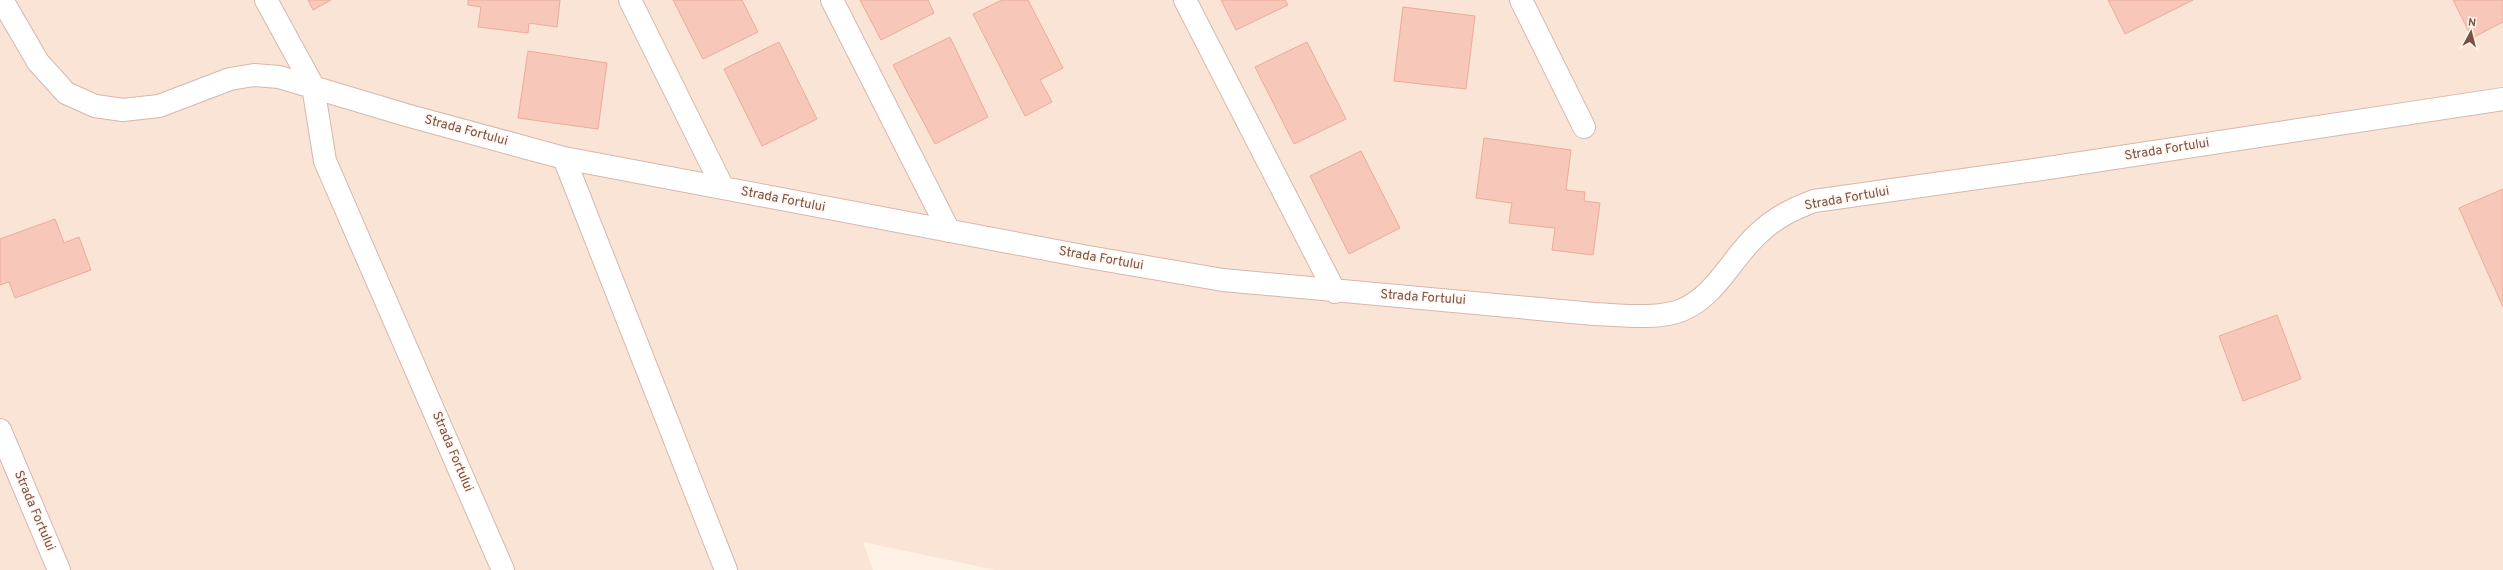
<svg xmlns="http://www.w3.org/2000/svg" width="2503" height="570" font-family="Overpass,sans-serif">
	<rect width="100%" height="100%" fill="#fff1e6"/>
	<path fill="#f9e4d6" d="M0 0H2503V570H996L863 542 873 570H0Z"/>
	<path fill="#f7c8ba" stroke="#ecab99" d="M308 0H331L313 10Z
		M468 0H560L557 27 529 23 528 33 478 27 481 7 468 5Z
		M673 0H742L758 32 703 59Z
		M860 0H928L934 13 881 40Z
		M1002 0H1028L1063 68 1040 80 1052 102 1025 116 973 14Z
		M1221 0H1285L1288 5 1236 30Z
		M2108 0H2193L2125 34Z
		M2453 0H2503V22L2472 38Z
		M1403 7 1475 16 1466 89 1394 81Z
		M950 37 988 117 935 144 893 65Z
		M779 42 817 119 762 146 724 69Z
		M1307 42 1346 119 1294 144 1255 67Z
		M528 51 607 63 598 129 518 118Z
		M1484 138 1571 150 1566 190 1585 192 1584 201 1600 203 1593 255 1552 250 1555 228 1509 223 1512 203 1476 198Z
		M1361 151 1400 228 1349 254 1310 176Z
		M2503 189V307L2459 208Z
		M55 219 64 243 79 237 91 270 15 298 9 282 0 285V239Z
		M2277 315 2301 379 2243 401 2219 336Z"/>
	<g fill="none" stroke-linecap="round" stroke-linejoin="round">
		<defs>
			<path id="minor" d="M2 0 38 62 66 93 95 106 123 110 159 106 230 79 254 75 279 77 406 115 564 158 1088 257 1223 280 1594 314C1620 315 1658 320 1682 310 1717 295 1732 257 1759 233 1776 217 1793 209 1814 201L2035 170 2503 99
				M266 0 313 86 325 161 503 570
				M630 0 723 188
				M832 0 949 231
				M1185 0 1335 292
				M1521 0 1584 127
				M564 158 726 570
				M0 430 59 570"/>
		</defs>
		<use href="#minor" stroke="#d5b8ad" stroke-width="24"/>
		<use href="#minor" stroke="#fff" stroke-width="22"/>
	</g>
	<g text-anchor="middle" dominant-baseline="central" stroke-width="3" stroke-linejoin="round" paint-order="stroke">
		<g font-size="13" fill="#7b5147" stroke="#fff6ee">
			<text transform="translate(466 131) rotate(15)">Strada Fortului</text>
			<text transform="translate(2167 150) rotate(-9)">Strada Fortului</text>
			<text transform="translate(1847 199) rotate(-10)">Strada Fortului</text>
			<text transform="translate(783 200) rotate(11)">Strada Fortului</text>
			<text transform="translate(1101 259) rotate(10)">Strada Fortului</text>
			<text transform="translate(1423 298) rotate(4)">Strada Fortului</text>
			<text transform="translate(452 452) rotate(67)">Strada Fortului</text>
			<text transform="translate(34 511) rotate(67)">Strada Fortului</text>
		</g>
	</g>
	<g transform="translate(2471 32) rotate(7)" stroke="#fff6ee" stroke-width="3" paint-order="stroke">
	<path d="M0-3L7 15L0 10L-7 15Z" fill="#7b5147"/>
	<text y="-6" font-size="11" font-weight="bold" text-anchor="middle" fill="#7b5147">N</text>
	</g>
</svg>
